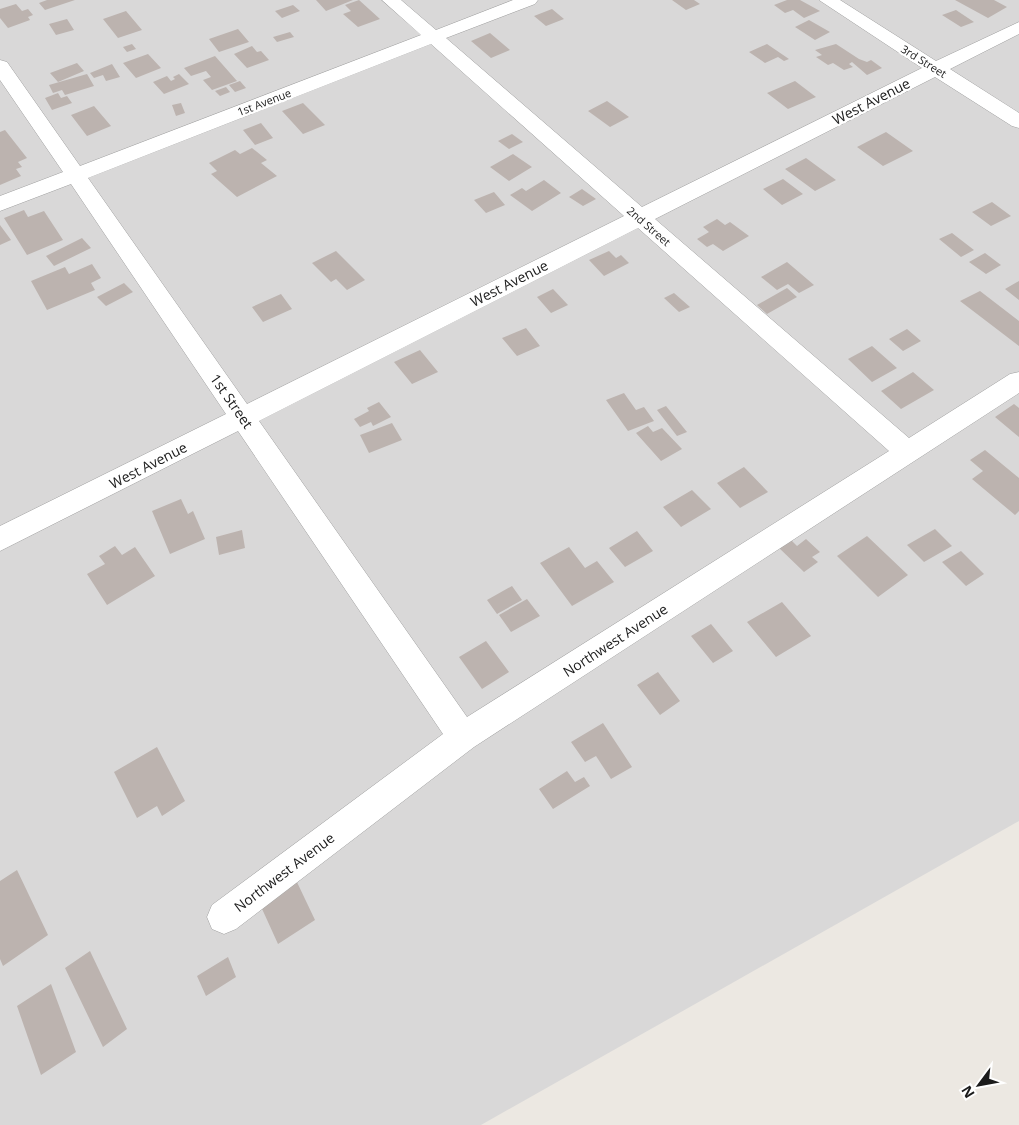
<svg xmlns="http://www.w3.org/2000/svg" width="1019" height="1125" font-family="'Open Sans',sans-serif">
	<rect width="100%" height="100%" fill="#ece8e2"/>
	<path fill="#d9d8d8" d="M0 0H1019V821L481 1125H0Z"/>
	<path fill="#bcb3af" d="M47 0H75L45 10 39 3Z
		M316 0H353L326 11Z
		M359 0 380 19 358 27 343 14 351 11 345 5Z
		M672 0H694L700 4 686 10Z
		M787 0H800L820 11 804 18 793 10 785 13 774 5Z
		M955 0H994L1007 7 988 18Z
		M16 4 22 11 28 9 33 15 28 17 30 20 8 28 0 18V9Z
		M293 5 300 11 282 18 275 11Z
		M552 9 564 19 546 26 534 16Z
		M956 10 974 22 961 27 942 15Z
		M126 11 142 30 118 38 103 19Z
		M67 19 74 30 56 35 49 24Z
		M809 20 830 32 815 40 795 27Z
		M238 29 249 42 219 52 209 39Z
		M290 32 294 37 277 42 273 37Z
		M490 33 510 50 491 58 471 41Z
		M132 44 136 49 127 52 123 47Z
		M767 44 789 59 784 61 778 57 765 63 749 52Z
		M836 44 859 59 867 62 871 60 882 68 867 75 852 62 849 64 853 67 844 70 833 63 828 65 816 57 822 55 815 50Z
		M252 46 257 52 261 51 269 60 247 68 234 54Z
		M148 54 161 68 136 78 123 63Z
		M215 56 237 81 212 90 203 80 211 77 206 71 191 76 184 68Z
		M77 63 84 71 58 82 50 73Z
		M112 64 120 77 106 81 103 75 94 78 90 73Z
		M87 74 94 86 65 95 62 90 53 93 49 85Z
		M179 74 189 84 164 94 153 82 167 76 171 81 175 79 173 77Z
		M240 81 246 88 235 92 229 85Z
		M795 81 816 97 788 109 767 93Z
		M226 87 230 92 220 96 215 91Z
		M58 93 61 98 67 96 72 103 52 110 45 98Z
		M607 101 629 117 610 127 588 111Z
		M181 103 185 113 176 116 172 105Z
		M303 103 325 125 303 134 282 111Z
		M94 106 111 126 87 136 71 115Z
		M261 123 273 138 255 145 243 130Z
		M5 130 27 158 18 162 22 167 16 169 21 176 0 185V132Z
		M886 132 913 151 883 166 857 147Z
		M512 134 523 142 509 149 498 141Z
		M252 148 267 160 261 163 277 176 237 197 211 174 217 171 209 163 235 150 240 154Z
		M513 154 532 167 509 181 490 167Z
		M806 158 836 180 815 191 785 169Z
		M783 179 803 194 782 205 763 189Z
		M544 180 561 193 532 211 510 195 522 188 526 191Z
		M582 189 596 199 583 206 569 197Z
		M494 192 505 205 486 213 474 200Z
		M992 202 1011 216 991 226 972 212Z
		M24 210 28 217 44 211 63 240 27 255 4 218Z
		M717 219 725 225 730 222 749 236 723 251 713 244 707 247 697 239 709 232 703 227Z
		M0 225 11 240 0 245Z
		M952 233 974 250 961 257 939 239Z
		M82 238 91 248 54 266 46 256Z
		M336 251 365 280 347 290 336 279 331 282 312 263Z
		M609 251 616 258 621 255 629 263 604 276 589 260Z
		M985 253 1001 265 986 274 969 262Z
		M787 262 814 285 799 293 788 284 777 290 761 277Z
		M92 264 101 278 91 283 95 290 47 310 31 281 65 267 69 274Z
		M1019 281V300L1005 289Z
		M124 283 133 292 106 306 97 297Z
		M787 288 797 297 767 314 757 305Z
		M553 289 568 305 551 313 537 297Z
		M980 291 1019 321V346L960 301Z
		M674 293 690 307 679 312 664 298Z
		M281 294 292 309 263 322 252 307Z
		M526 328 540 346 517 356 502 338Z
		M907 329 921 341 903 351 889 339Z
		M872 346 897 368 872 382 848 359Z
		M420 350 438 372 412 384 394 362Z
		M913 372 934 390 901 409 881 391Z
		M624 393 636 410 644 407 654 421 628 431 606 400Z
		M379 402 391 417 373 426 371 422 360 427 354 419 369 411 367 408Z
		M1014 404 1019 408V437L995 417Z
		M666 406 687 432 677 436 657 410Z
		M392 423 402 440 369 453 360 435Z
		M648 426 653 432 662 428 682 449 661 461 636 433Z
		M985 450 1019 478V511L1015 515 972 479 983 471 970 460Z
		M744 467 768 492 740 508 717 483Z
		M692 490 711 509 681 527 663 507Z
		M181 499 188 514 193 511 205 539 170 554 152 511Z
		M935 529 952 546 924 562 907 545Z
		M242 530 245 548 219 555 216 537Z
		M637 531 653 551 625 567 609 548Z
		M867 536 908 575 878 597 837 556Z
		M789 538 797 546 806 539 820 552 812 557 818 562 804 572 777 546Z
		M115 546 122 555 135 547 155 576 107 605 87 574 105 564 99 556Z
		M569 547 585 568 597 561 614 582 572 606 540 563Z
		M961 551 984 574 966 586 942 562Z
		M512 586 522 600 497 614 487 600Z
		M527 599 540 616 511 632 499 615Z
		M782 602 811 636 776 657 747 622Z
		M711 624 733 651 713 663 691 636Z
		M486 641 509 672 482 689 459 657Z
		M658 672 680 701 660 715 637 685Z
		M603 723 632 767 611 779 596 756 585 762 571 742Z
		M157 747 185 801 162 816 157 806 137 818 114 772Z
		M567 771 575 782 584 777 590 786 553 809 539 789Z
		M17 870 48 935 3 966 0 959V881Z
		M295 878 315 920 278 944 258 900Z
		M90 951 127 1029 103 1047 65 968Z
		M228 957 236 977 206 996 197 976Z
		M51 984 76 1052 41 1075 17 1006Z"/>
	<g fill="none" stroke-linecap="round" stroke-linejoin="round">
		<defs>
			<path id="minor" d="M382 0H401L436 30 513 0H538L535 4 446 38 642 207 922 68 819 0H840L936 61 1019 22V34L950 69 1019 113V128L1012 126 935 77 655 219 909 438 1010 374 1019 372V393L474 747 236 929 224 934 212 929 207 917 212 905 443 734 238 431 0 551V526L226 414 71 184 0 211V196L63 172 0 80V60L7 62 80 166 421 35ZM431 44 624 216 247 404 88 178ZM638 228 889 451 467 717 259 421Z"/>
		</defs>
		<use href="#minor" stroke="#9f9f9f" stroke-width="1"/>
		<use href="#minor" fill="#fff" fill-rule="evenodd"/>
	</g>
	<g text-anchor="middle" dominant-baseline="central" stroke-width="4.5" stroke-linejoin="round" paint-order="stroke">
		<g font-size="11" fill="#1b1b1b" stroke="#fff">
			<text transform="translate(924 61) rotate(32)">3rd Street</text>
			<text transform="translate(264 102) rotate(-21)">1st Avenue</text>
			<text transform="translate(649 226) rotate(41)">2nd Street</text>
		</g>
		<g font-size="14" fill="#1b1b1b" stroke="#fff">
			<text transform="translate(871 101) rotate(-27)">West Avenue</text>
			<text transform="translate(509 283) rotate(-27)">West Avenue</text>
			<text transform="translate(232 401) rotate(55)">1st Street</text>
			<text transform="translate(148 465) rotate(-27)">West Avenue</text>
			<text transform="translate(615 640) rotate(-33)">Northwest Avenue</text>
			<text transform="translate(284 872) rotate(-37)">Northwest Avenue</text>
		</g>
	</g>
	<g transform="translate(979 1085) rotate(238)" stroke="#ffffff" stroke-width="4" paint-order="stroke">
	<path d="M0-4L9 19L0 12L-9 19Z" fill="#1b1b1b"/>
	<text y="-8" font-size="14" font-weight="bold" text-anchor="middle" fill="#1b1b1b">N</text>
	</g>
</svg>
